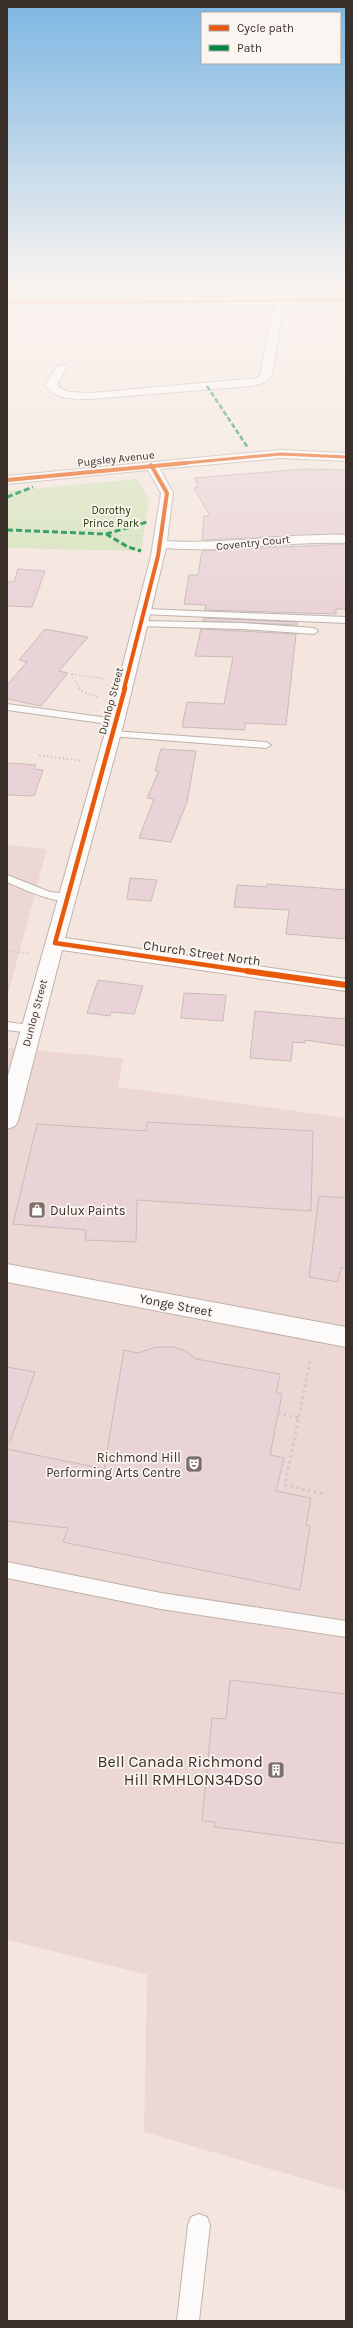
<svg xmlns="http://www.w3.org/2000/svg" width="353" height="2328" font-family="Karla,sans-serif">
	<rect width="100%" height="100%" fill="#f4e6de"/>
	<path fill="#ecd7d4" d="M7 845 47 849 7 998Z
		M7 1048 123 1058 118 1087 346 1118V2191L144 2132 147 1975 7 1940Z"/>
	<path fill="#d6e3bc" d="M138 479 149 500 141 551 7 548V491Z"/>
	<path fill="#ead3d7" stroke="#c7bbba" d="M305 469 346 470V534L202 540 204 516H210L194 488 198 487 194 478Z
		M346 544V609H336V614L205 610 206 605 184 604 189 575H198L202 551Z
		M18 569 45 571 32 607 7 606V582H14Z
		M203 618 297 622V625L203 621Z
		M45 629 88 637 59 671 68 673 41 706 7 699V685L27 662 19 660Z
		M201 629 296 634 286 725 245 723V730L182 727 187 702 224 704 233 657 195 656Z
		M161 749 196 751 187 802 171 842 139 838 154 799 147 798 159 771H155Z
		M13 763 36 765 34 769 43 770 34 796 7 795V764Z
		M130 878 157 880 151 901 127 899Z
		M267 884 346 890V939L286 934 289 910 234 907 237 885 267 887Z
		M98 980 143 986 134 1014 111 1012 110 1016 87 1013Z
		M184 993 226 995 223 1021 181 1018Z
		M255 1011 346 1019V1046L305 1040V1043L293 1042 291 1061 250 1058Z
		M147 1122 313 1131 311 1211 137 1200 136 1242 85 1240 86 1230 13 1224 37 1124 146 1131Z
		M319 1196 346 1198V1269L341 1267 338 1282 309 1277Z
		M156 1347H173L186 1351 196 1359 280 1374 276 1393 282 1394 270 1455 284 1458 276 1491 311 1498 306 1525 310 1526 300 1590 63 1542 68 1528 7 1521V1449L104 1469 124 1350 138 1353Z
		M7 1367 35 1372 10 1442H7Z
		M230 1680 346 1694V1844L214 1827 215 1822 202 1821 212 1718 226 1719Z"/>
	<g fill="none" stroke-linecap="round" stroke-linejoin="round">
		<defs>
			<path id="service" d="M145 609 346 617V623L142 614V610Z
				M142 621 242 623 314 628 318 631 314 634 242 629 139 626V622Z
				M7 704 116 719 121 722 116 725 7 710Z
				M113 731 266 742 271 745 266 748 110 736 108 734Z
				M7 875 50 892 68 894 73 897C64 909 19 887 7 882Z
				M7 1022 30 1025 36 1029 30 1033 7 1030Z
				M7 1562 161 1593 346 1621V1637L161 1609 7 1578Z
				M199 2214 207 2217 210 2225 199 2321H177L188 2225 191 2217Z"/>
			<path id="minor" d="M346 297V303L284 304 272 374 266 382 251 386 90 399C73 399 56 400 45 385L58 365H66L67 367 57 385C65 394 78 392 90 393L258 378 260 374 274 304 7 306V300Z
				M281 450 346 453V461L281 458 160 469 173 493 167 541C227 545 286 533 346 535V543C286 541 226 553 166 548L124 722 65 938 346 979V991L62 950 18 1121 15 1126 7 1129V1079L108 722 151 556 161 493 148 470 7 484V476Z"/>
			<path id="primary" d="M7 1264 346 1327V1347L7 1282Z"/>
		</defs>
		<use href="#service" stroke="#beb2ab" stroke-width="2"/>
		<use href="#minor" stroke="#beb2ab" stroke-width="2"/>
		<use href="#primary" stroke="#beb2ab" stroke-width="2"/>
		<path stroke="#cfcac6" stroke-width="1.5" stroke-dasharray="1.5 2" stroke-linecap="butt" d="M106 534 139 536
			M71 674 80 689
			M72 674 104 679"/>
		<path stroke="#cfcac6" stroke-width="2" stroke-dasharray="1.5 2.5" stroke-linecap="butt" d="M79 688 81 691 100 698
			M39 755 82 761
			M7 951 28 953"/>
		<path stroke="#cfcac6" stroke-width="3" stroke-dasharray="2.5 3.5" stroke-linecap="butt" d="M310 1361 285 1485 324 1494
			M278 1413 298 1418"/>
		<use href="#service" fill="#fdfbfa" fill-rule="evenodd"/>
		<use href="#minor" fill="#fdfbfa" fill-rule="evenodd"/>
		<use href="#primary" fill="#fdfbfa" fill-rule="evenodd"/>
		<path stroke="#00873e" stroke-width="2.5" stroke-dasharray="5 2.5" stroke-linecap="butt" d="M207 386 248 448"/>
		<path stroke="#00873e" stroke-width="3" stroke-dasharray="6 3" stroke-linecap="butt" d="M7 497 33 487
			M7 530 106 534 128 547 141 551
			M106 534 147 522"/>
		<defs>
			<path id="cycleway-far3" d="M7 303 346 300
				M175 464 281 454 346 457"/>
			<path id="cycleway-far2" d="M7 480 186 463
				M124 689 158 556 167 493 151 465"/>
			<path id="cycleway-far1" d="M125 688 55 943 254 972"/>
			<path id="cycleway" d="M247 971 346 985"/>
		</defs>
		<use href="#cycleway-far3" stroke="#fbf5f1" stroke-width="4"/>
		<use href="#cycleway-far2" stroke="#fbf5f1" stroke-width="5.5"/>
		<use href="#cycleway-far1" stroke="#fbf5f1" stroke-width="6"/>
		<use href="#cycleway" stroke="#fbf5f1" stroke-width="8"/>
		<use href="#cycleway-far3" stroke="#e8590c" stroke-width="3"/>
		<use href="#cycleway-far2" stroke="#e8590c" stroke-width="4"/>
		<use href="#cycleway-far1" stroke="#e8590c" stroke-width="4.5"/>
		<use href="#cycleway" stroke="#e8590c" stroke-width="6"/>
	</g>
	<linearGradient id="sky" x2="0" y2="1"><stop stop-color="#7cb6e2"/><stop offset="0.47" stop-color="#faf4f0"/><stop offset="1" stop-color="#faf4f0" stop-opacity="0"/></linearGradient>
	<rect width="353" height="610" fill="url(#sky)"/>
	<defs>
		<symbol id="shop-square" viewBox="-11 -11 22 22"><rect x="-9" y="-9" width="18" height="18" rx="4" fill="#7c7068" stroke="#fbf5f1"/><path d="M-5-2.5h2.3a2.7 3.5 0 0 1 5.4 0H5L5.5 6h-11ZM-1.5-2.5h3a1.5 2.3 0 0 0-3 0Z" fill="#fff"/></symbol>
		<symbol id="theatre-square" viewBox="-11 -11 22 22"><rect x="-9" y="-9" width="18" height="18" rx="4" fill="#7c7068" stroke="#fbf5f1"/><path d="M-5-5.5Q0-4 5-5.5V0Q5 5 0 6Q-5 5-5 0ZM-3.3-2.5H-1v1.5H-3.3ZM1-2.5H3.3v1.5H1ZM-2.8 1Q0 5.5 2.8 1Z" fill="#fff"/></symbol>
		<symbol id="building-square" viewBox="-11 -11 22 22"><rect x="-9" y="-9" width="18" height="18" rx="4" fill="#7c7068" stroke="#fbf5f1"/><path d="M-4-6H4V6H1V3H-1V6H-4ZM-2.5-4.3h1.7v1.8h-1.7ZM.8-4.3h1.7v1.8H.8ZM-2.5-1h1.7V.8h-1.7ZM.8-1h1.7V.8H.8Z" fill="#fff"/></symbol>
	</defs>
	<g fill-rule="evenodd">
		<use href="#shop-square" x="27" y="1200" width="20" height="20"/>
		<use href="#theatre-square" x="184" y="1454" width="20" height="20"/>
		<use href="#building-square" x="266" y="1760" width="20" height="20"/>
	</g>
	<g text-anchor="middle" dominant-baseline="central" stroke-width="3.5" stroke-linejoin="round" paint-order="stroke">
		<g font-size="11" fill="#3b3029" stroke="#fbf5f1">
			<text transform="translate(116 459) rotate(-6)">Pugsley Avenue</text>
			<text transform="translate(253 543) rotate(-6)">Coventry Court</text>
			<text transform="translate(111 701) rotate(-75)">Dunlop Street</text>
			<text transform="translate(35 1013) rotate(-75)">Dunlop Street</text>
		</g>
		<g font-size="11" fill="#213b01" stroke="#fbf5f1">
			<text x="111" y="510">Dorothy<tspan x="111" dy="13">Prince Park</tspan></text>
		</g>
		<g font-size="13" fill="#3b3029" stroke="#fbf5f1">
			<text transform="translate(202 953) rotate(8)">Church Street North</text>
			<text transform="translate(176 1305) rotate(11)">Yonge Street</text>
		</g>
		<g font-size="13" fill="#3b3029" stroke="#fbf5f1" text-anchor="start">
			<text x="50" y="1210">Dulux Paints</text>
			<text x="181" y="1457" text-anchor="end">Richmond Hill<tspan x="181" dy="15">Performing Arts Centre</tspan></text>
		</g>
		<g font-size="16" fill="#3b3029" stroke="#fbf5f1" text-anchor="end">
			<text x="263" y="1761">Bell Canada Richmond<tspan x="263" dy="18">Hill RMHLON34DS0</tspan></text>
		</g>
	</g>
	<rect width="353" height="2328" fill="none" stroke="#3b3029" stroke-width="16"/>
	<rect x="201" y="12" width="140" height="52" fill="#fbf5f1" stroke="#aea6a1"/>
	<rect x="209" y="25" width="20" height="6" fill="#e8590c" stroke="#aea6a1"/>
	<text x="237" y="32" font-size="12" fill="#3b3029">Cycle path</text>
	<rect x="209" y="45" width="20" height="6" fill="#00873e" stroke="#aea6a1"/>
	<text x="237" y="52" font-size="12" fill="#3b3029">Path</text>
</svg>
